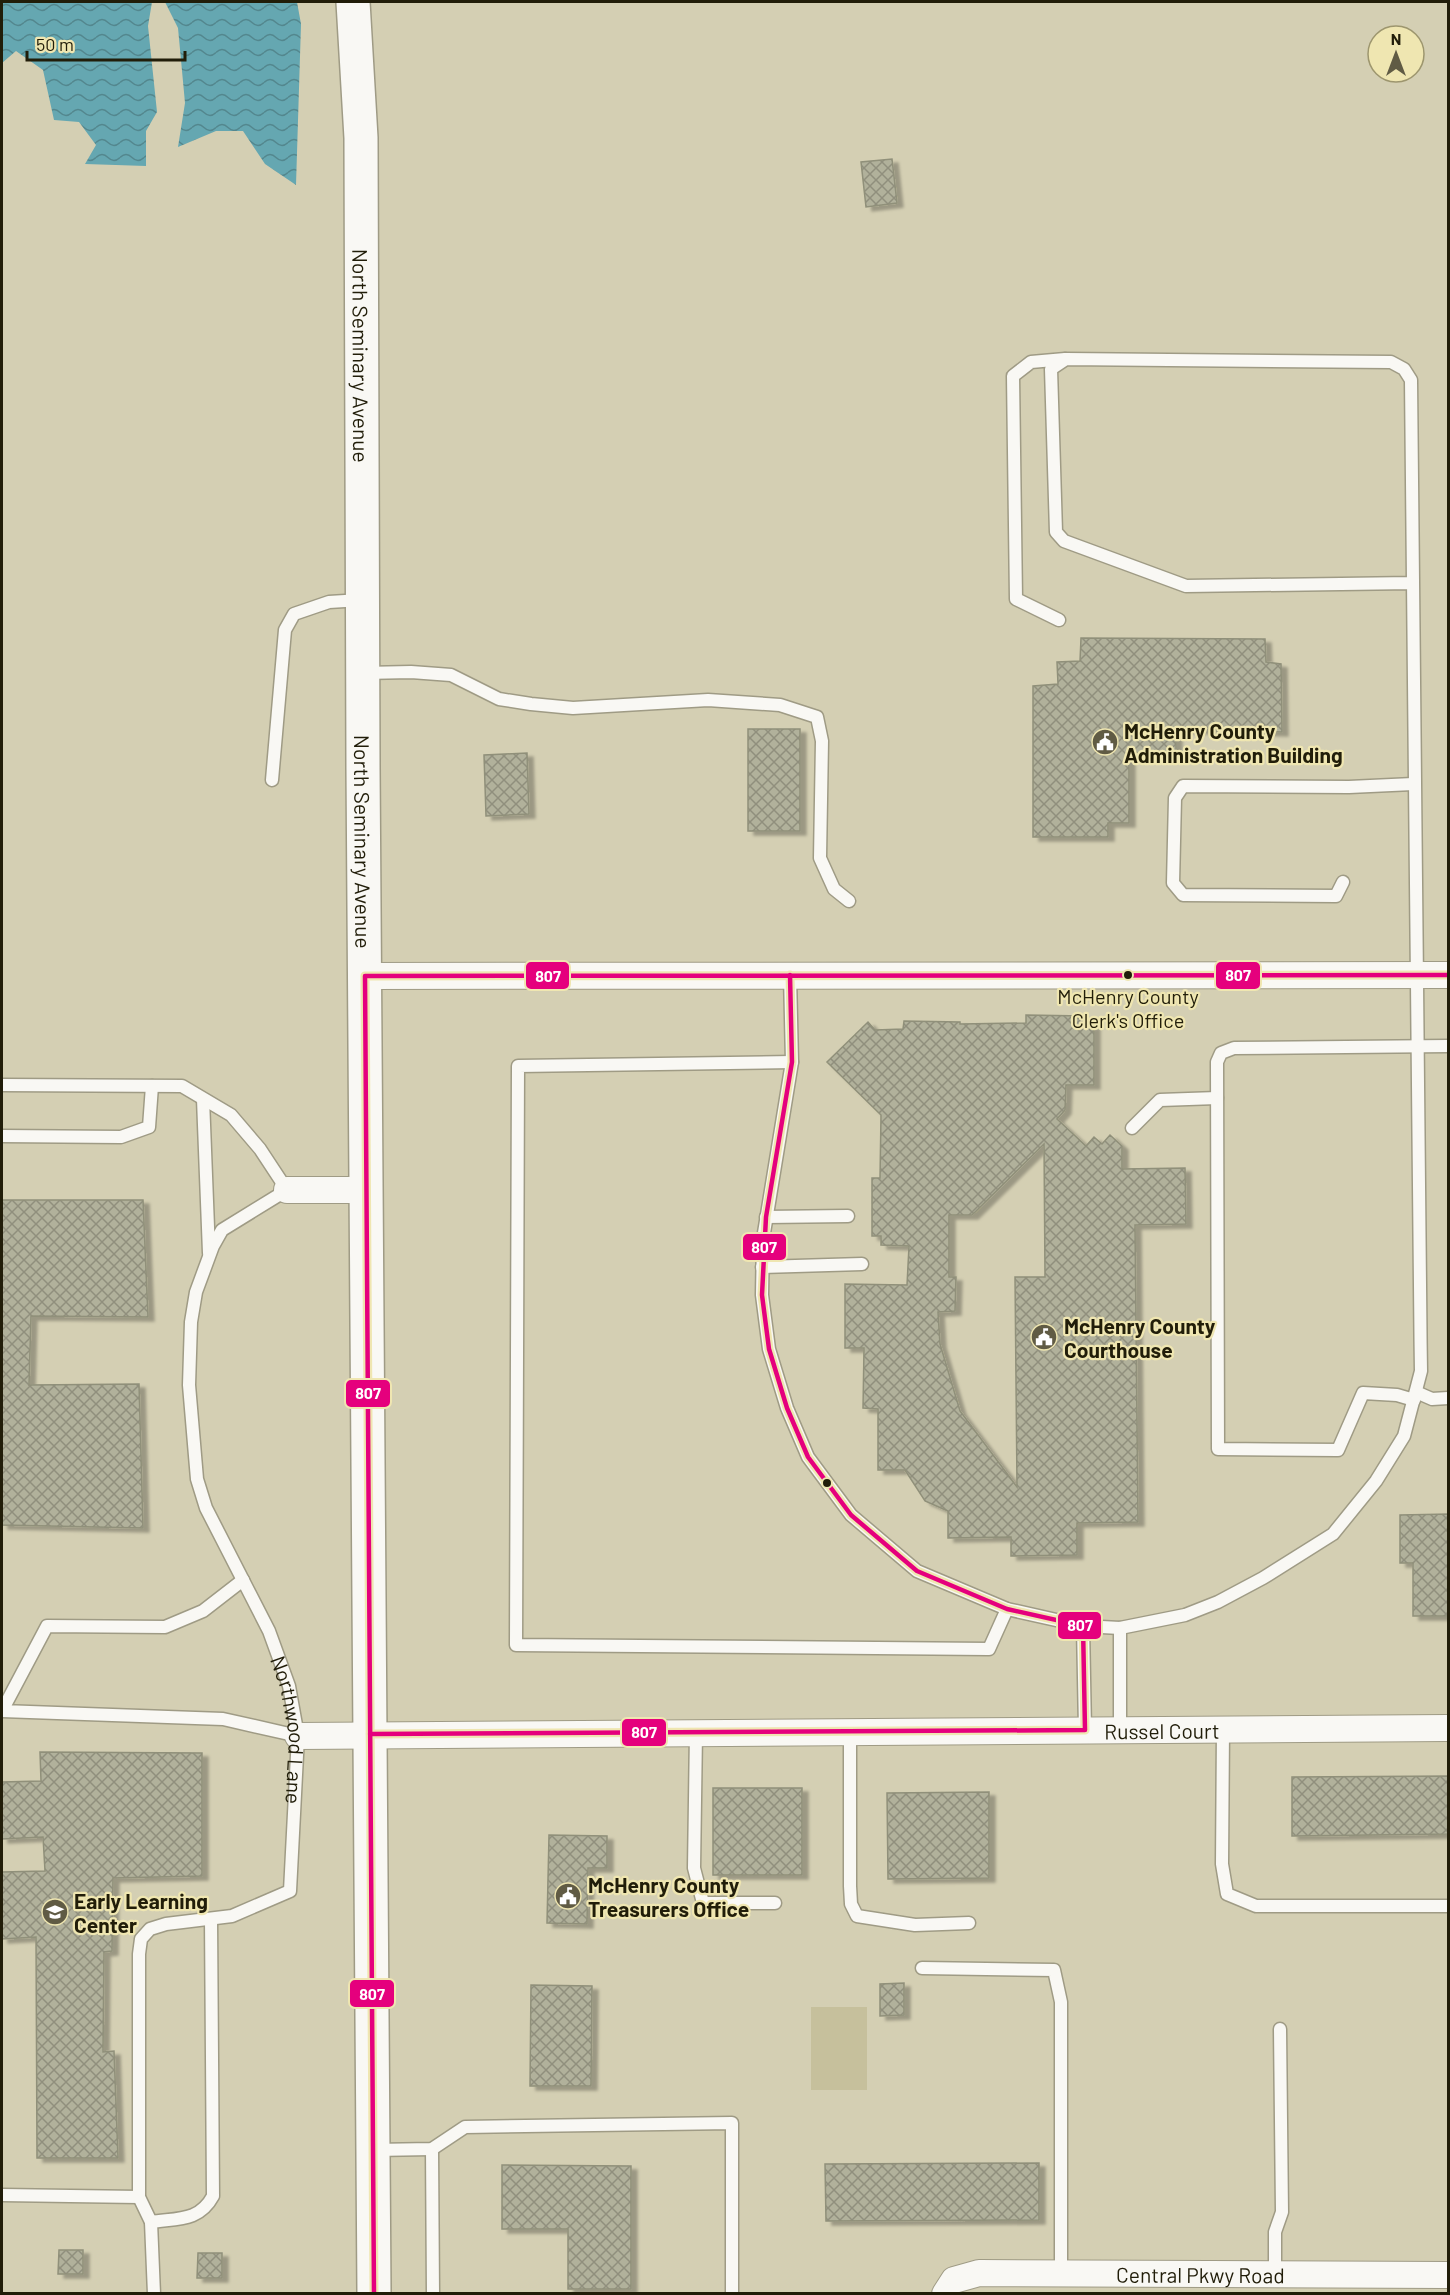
<svg xmlns="http://www.w3.org/2000/svg" width="1450" height="2295" font-family="Barlow,sans-serif">
	<defs>
		<pattern id="water-waves" width="16" height="10" patternUnits="userSpaceOnUse" patternTransform="scale(1.5)"><rect width="16" height="10" fill="#65a7b1"/><path d="M0 5q4-4 8 0t8 0" fill="none" stroke="#53878e"/></pattern>
		<pattern id="building-cross-hatch" width="8" height="8" patternUnits="userSpaceOnUse" patternTransform="scale(1.5)"><rect width="8" height="8" fill="#b1b19b"/><path d="M0 0l8 8M0 8l8-8" fill="none" stroke="#908f7d"/></pattern>
		<filter id="shadow"><feDropShadow dx="6" dy="4" stdDeviation="1.5" flood-color="#0004"/></filter>
	</defs>
	<rect width="100%" height="100%" fill="#d4cfb3"/>
	<path fill="#c6c09c" d="M811 2007H867V2090H811Z"/>
	<path fill="url(#water-waves)" d="M2 2H152L148 26 157 112 146 131V166L85 164 96 145 79 122 54 120 43 70 16 51 2 63Z
		M165 2H297L301 24 296 185 265 164 243 131H216L178 147 185 103 178 28Z"/>
	<path fill="url(#building-cross-hatch)" stroke="#90907a" stroke-width="1.5" fill-rule="evenodd" filter="url(#shadow)" d="M892 159 897 203 866 207 861 162Z
		M1081 638 1265 639 1266 662 1281 664 1282 732 1176 729V751L1129 753V823H1108V837H1033V686L1058 684 1057 662 1080 661Z
		M748 729H800V831H748Z
		M527 753 529 814 486 816 484 755Z
		M1026 1015 1084 1016 1085 1026 1094 1025V1085H1066L1065 1110 1057 1119 1086 1146 1094 1137 1102 1144 1110 1135 1122 1146V1169L1185 1168 1186 1224 1135 1225 1138 1522 1077 1523V1555L1011 1556V1537L948 1538V1511L925 1501 905 1470H878V1409L863 1408 864 1348H845V1284L907 1285 909 1246 881 1245V1236H872V1178H880L881 1115 827 1062 868 1022 875 1030 903 1029 904 1021 960 1022V1024L1026 1023ZM1044 1144 1045 1277H1015L1017 1487 960 1411 940 1344 938 1312 955 1311 956 1277H949V1215H972Z
		M2 1200H143L148 1317 31 1316 29 1385 139 1384 143 1528 2 1525Z
		M1449 1514V1616H1413V1563H1400V1515Z
		M40 1752 202 1753V1876L113 1878 112 1951 104 1952 103 2052 114 2051 118 2158H37L36 1937 2 1939V1872L45 1871 43 1837 2 1839V1782L41 1781Z
		M1449 1776V1834L1292 1836V1777Z
		M713 1788H802V1875H713Z
		M989 1792V1878L888 1879 887 1793Z
		M549 1835 607 1836V1868H588L587 1924 547 1923Z
		M904 1983V2015L880 2016V1984Z
		M531 1985 592 1986 591 2086H530Z
		M1039 2163V2220L826 2221 825 2164Z
		M502 2165 631 2166V2289H568V2229H502Z
		M59 2250H83V2274H58Z
		M198 2253H222V2278H197Z"/>
	<g fill="none" stroke-linecap="round" stroke-linejoin="round">
		<defs>
			<g id="service">
				<path d="M1059 620 1016 599 1013 376 1031 362 1065 359"/>
				<path d="M364 673 411 672 451 675 499 699 531 704 573 708 708 700 780 705 817 717 822 741 820 858 834 889 849 901"/>
				<path d="M272 780 285 630 294 614 329 602 361 600"/>
				<path d="M1343 882 1336 896 1183 895 1173 883 1175 798 1183 786 1349 787 1413 784"/>
				<path d="M790 975 792 1062 763 1239 762 1295 769 1349 787 1408 808 1457 851 1515 917 1571 1007 1609 1083 1626 1120 1628 1185 1615 1218 1602 1263 1578 1333 1534 1376 1481 1404 1436 1421 1371C1416 1041 1413 711 1411 380L1404 369 1391 362 1066 359 1051 369 1056 532 1064 541 1186 586 1412 583"/>
				<path d="M792 1062 518 1066 516 1645 989 1649 1007 1609"/>
				<path id="s1" d="M2 1085 182 1086 231 1115 260 1149 287 1190 222 1230 213 1246 196 1292 191 1322 189 1385 197 1479 206 1508 269 1631 289 1686 298 1736 290 1891 232 1916 166 1924 150 1929 141 1939 139 1954V2197L151 2222 154 2294"/>
				<path d="M203 1099 209 1253"/>
				<path d="M1132 1128 1160 1100 1217 1098"/>
				<path d="M2 1136 121 1137 149 1127 152 1086"/>
				<path d="M766 1217 848 1216"/>
				<path d="M762 1267 862 1264"/>
				<path d="M1416 1392 1432 1399 1448 1398"/>
				<path d="M1414 1400 1397 1395 1363 1393 1338 1450 1218 1449 1217 1062 1221 1053 1234 1048 1448 1046"/>
				<path d="M243 1580 203 1611 165 1627 47 1626 2 1711 223 1719 298 1736"/>
				<path d="M1083 1626 1085 1730"/>
				<path d="M1120 1628V1730"/>
				<path d="M1223 1729 1222 1864 1227 1894 1256 1906H1448"/>
				<path d="M696 1732 694 1868 703 1903H775"/>
				<path d="M850 1732V1886L851 1904 857 1916 915 1925 969 1923"/>
				<path d="M922 1968 1054 1970 1061 2002V2272"/>
				<path d="M432 2149 433 2294"/>
				<path d="M374 2150 432 2149 465 2127 732 2123V2294"/>
				<path d="M2 2195 139 2197"/>
				<path d="M151 2222C177 2218 199 2222 213 2196L211 1919"/>
				<path d="M1275 2275V2232L1282 2212 1280 2029"/>
			</g>
			<g id="minor">
				<path d="M365 976 1448 975"/>
				<path d="M287 1190H366"/>
				<path id="s2" d="M298 1736 1448 1728"/>
				<path id="s3" d="M945 2294 954 2280 979 2273 1448 2275"/>
			</g>
			<g id="primary">
				<path id="s4" d="M353 2 361 138 363 767 374 2294"/>
			</g>
		</defs>
		<use href="#service" stroke="#9f9b85" stroke-width="15"/>
		<use href="#minor" stroke="#9f9b85" stroke-width="28"/>
		<use href="#primary" stroke="#9f9b85" stroke-width="36"/>
		<use href="#service" stroke="#f9f8f4" stroke-width="12"/>
		<use href="#minor" stroke="#f9f8f4" stroke-width="26"/>
		<use href="#primary" stroke="#f9f8f4" stroke-width="33"/>
		<defs>
			<path id="bus-1" d="M370 1734 1085 1730 1083 1626 1007 1609 917 1571 851 1515 808 1457 787 1408 769 1349 762 1295 766 1217 792 1062 790 975
				M374 2294 365 976 1448 975"/>
		</defs>
		<use href="#bus-1" stroke="#efe6b1" stroke-width="9"/>
		<use href="#bus-1" stroke="#e5007d" stroke-width="4.5"/>
	</g>
	<defs>
		<symbol id="civic-disc" viewBox="-11 -11 22 22"><circle r="9.5" fill="#605b44" stroke="#efe6b1"/><path d="M-.6-6.5H3V-4.5H.6V-3L4-1V1h2V6H-6V1h2V-1L-.6-3ZM-1.2 2.5V6h2.4V2.5Z" fill="#fff"/></symbol>
		<symbol id="school-disc" viewBox="-11 -11 22 22"><circle r="9.5" fill="#605b44" stroke="#efe6b1"/><path d="M0-5L7-2L0 1L-7-2ZM-4 1L0 2.5L4 1V4Q0 6-4 4Z" fill="#fff"/></symbol>
	</defs>
	<g fill-rule="evenodd">
		<use href="#civic-disc" x="1090" y="727" width="30" height="30"/>
		<use href="#civic-disc" x="1029" y="1322" width="30" height="30"/>
		<use href="#civic-disc" x="553" y="1881" width="30" height="30"/>
		<use href="#school-disc" x="40" y="1897" width="30" height="30"/>
	</g>
	<g fill="#211d09" stroke="#efe6b1" stroke-width="2">
		<circle cx="1128" cy="975" r="5"/>
		<circle cx="827" cy="1483" r="5"/>
	</g>
	<g text-anchor="middle" dominant-baseline="central" stroke-width="4.5" stroke-linejoin="round" paint-order="stroke">
		<g font-size="20" fill="#211d09" stroke="#efe6b1">
			<text x="1128" y="996">McHenry County<tspan x="1128" dy="24">Clerk's Office</tspan></text>
		</g>
		<g font-size="21" fill="#211d09" stroke="#efe6b1">
			<text stroke="none"><textPath href="#s4" startOffset="354">North Seminary Avenue</textPath></text>
			<text stroke="none"><textPath href="#s4" startOffset="840">North Seminary Avenue</textPath></text>
			<text stroke="none"><textPath href="#s1" startOffset="933">Northwood Lane</textPath></text>
			<text stroke="none"><textPath href="#s2" startOffset="864">Russel Court</textPath></text>
			<text stroke="none"><textPath href="#s3" startOffset="264">Central Pkwy Road</textPath></text>
		</g>
		<g font-size="21" font-weight="bold" fill="#211d09" stroke="#efe6b1" text-anchor="start">
			<text x="1124" y="730">McHenry County<tspan x="1124" dy="24">Administration Building</tspan></text>
			<text x="1064" y="1325">McHenry County<tspan x="1064" dy="24">Courthouse</tspan></text>
			<text x="588" y="1884">McHenry County<tspan x="588" dy="24">Treasurers Office</tspan></text>
			<text x="74" y="1900">Early Learning<tspan x="74" dy="24">Center</tspan></text>
		</g>
	</g>
	<g stroke="#efe6b1" stroke-width="2">
		<rect x="1215" y="961" width="46" height="29" rx="6" fill="#e5007d"/>
		<rect x="525" y="961" width="45" height="29" rx="6" fill="#e5007d"/>
		<rect x="742" y="1233" width="45" height="28" rx="6" fill="#e5007d"/>
		<rect x="345" y="1379" width="46" height="29" rx="6" fill="#e5007d"/>
		<rect x="1057" y="1611" width="45" height="29" rx="6" fill="#e5007d"/>
		<rect x="621" y="1718" width="46" height="29" rx="6" fill="#e5007d"/>
		<rect x="349" y="1979" width="46" height="29" rx="6" fill="#e5007d"/>
	</g>
	<g font-size="16" text-anchor="middle" font-weight="bold" fill="#fff">
		<text x="1238" y="981">807</text>
		<text x="548" y="982">807</text>
		<text x="764" y="1253">807</text>
		<text x="368" y="1399">807</text>
		<text x="1080" y="1631">807</text>
		<text x="644" y="1738">807</text>
		<text x="372" y="2000">807</text>
	</g>
	<rect width="1450" height="2295" fill="none" stroke="#211d09" stroke-width="6"/>
	<g transform="translate(1396 54)"><circle r="28" fill="#efe6b1" stroke="#9d966e" stroke-width="1.5"/>
	<path d="M0-4.5L10 22L0 15L-10 22Z" fill="#605b44"/>
	<text y="-9" font-size="16" font-weight="bold" text-anchor="middle" fill="#211d09">N</text>
	</g>
	<path d="M27 51v9h158v-9" fill="none" stroke="#211d09" stroke-width="3"/>
	<text x="36" y="51" font-size="18" fill="#211d09" stroke="#efe6b1" stroke-width="4.5" paint-order="stroke">50 m</text>
</svg>
